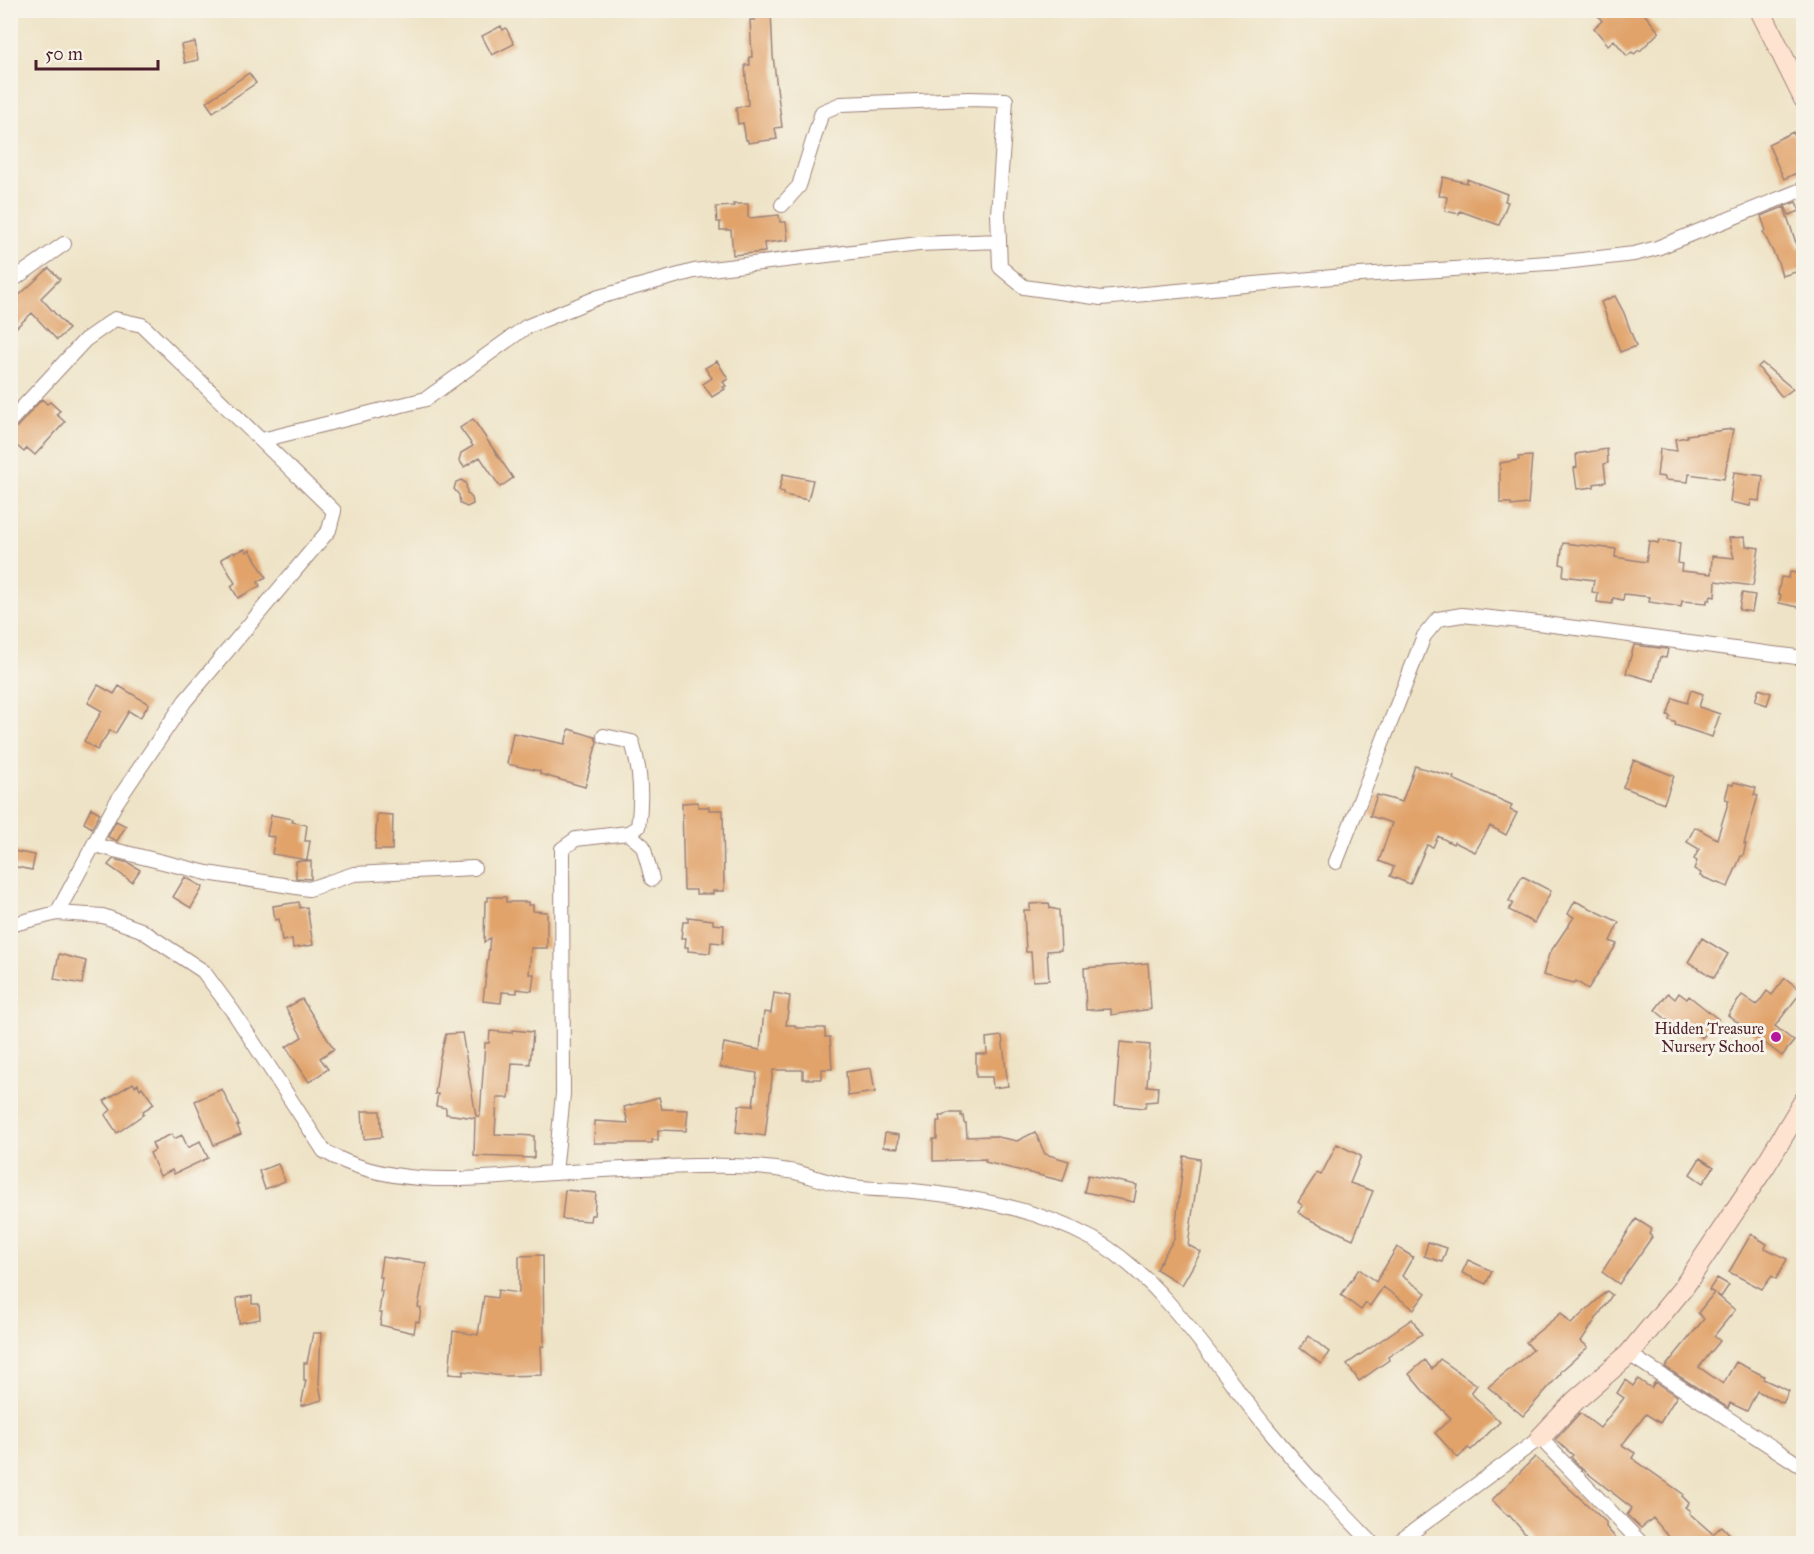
<svg xmlns="http://www.w3.org/2000/svg" width="1814" height="1554" font-family="'IM FELL Great Primer',serif">
	<rect width="100%" height="100%" fill="#f7f3e8"/>
	<filter id="ink" filterUnits="userSpaceOnUse"><feTurbulence type="fractalNoise" baseFrequency=".0167" numOctaves="2"/><feDisplacementMap in="SourceGraphic" scale="12" xChannelSelector="R" yChannelSelector="G"/><feConvolveMatrix kernelMatrix="1 2 1 2 8 2 1 2 1" color-interpolation-filters="sRGB"/></filter>
	<filter id="wash" filterUnits="userSpaceOnUse"><feTurbulence type="fractalNoise" baseFrequency=".008" numOctaves="4" result="noise"/><feDisplacementMap in="SourceGraphic" scale="24" xChannelSelector="R" yChannelSelector="G"/><feGaussianBlur stdDeviation="1.35" result="paint"/><feColorMatrix in="noise" values="0 0 0 0 0 0 0 0 0 0 0 0 0 0 0 0 0 1.4 0 .05"/><feComposite in="paint" operator="in"/></filter>
	<g filter="url(#wash)">
		<rect width="100%" height="100%" fill="#eee3c6"/>
		<g id="blocks">
			<path fill="#e1a36b" d="M1594 10H1641L1659 32 1640 51 1639 50 1634 54 1632 52 1627 56 1614 40 1608 45 1594 28 1602 21Z
				M754 12H771L773 56 782 127 775 128 777 139 748 143V140H746L743 123 738 124 736 108 748 105 745 65H750L749 57H752L750 20H755Z
				M501 26 503 30 506 28 514 44 492 55 482 36Z
				M195 42 198 60 185 63 181 45Z
				M249 73 256 83 213 112 206 102Z
				M1793 132 1803 154V170L1784 179 1768 144Z
				M1443 177 1467 183V179L1507 194 1505 201 1508 202 1499 225 1460 211 1459 214 1445 211 1447 197 1439 195Z
				M1796 202 1800 211 1789 215 1785 206Z
				M733 204H748V217L750 218 779 215 780 222H786L788 240 764 243 765 252 733 255 731 230H720V222H717L716 207 734 206Z
				M1784 207 1798 249 1803 245V270L1782 276 1778 262 1763 232 1766 231 1761 216Z
				M49 268 60 279 41 298 69 329 57 340 32 313 10 333V308L19 300 17 297Z
				M1615 296 1624 313 1636 346 1620 352 1601 302Z
				M717 361 728 379 723 382 726 386 723 387 725 389 712 397 703 384 712 378 705 368Z
				M1762 363 1793 389 1782 397 1758 367Z
				M42 399 47 404 50 402 60 411 56 414 65 422 35 455 27 448 24 452 10 440V430L17 427Z
				M473 419 513 478 500 487 480 457 464 467 459 460 461 453 473 446 460 428Z
				M1733 429 1724 479 1689 474 1688 482 1665 480V477L1657 476 1660 449 1677 451 1675 439 1687 437V435Z
				M1607 449 1608 463 1604 464 1606 482 1594 484V487L1577 489 1574 468 1577 467 1576 454Z
				M1532 456 1528 504 1511 506V503H1500V463L1519 460 1518 457Z
				M1734 472 1763 476 1760 501 1751 500 1750 506 1730 502Z
				M783 474 813 480 808 500 784 495V492L779 491Z
				M461 480 466 483 467 493 472 498 473 504 467 507 460 504 459 495 454 489 456 482Z
				M1745 537 1746 546 1759 548 1753 586 1716 581 1715 597 1711 596 1710 600H1707V603L1682 601 1681 607 1649 602 1650 597 1624 594 1623 600 1613 598 1612 604 1597 602 1598 593 1592 592 1594 580 1563 576 1564 565 1560 564 1563 543 1616 549 1615 557 1646 562 1649 541 1658 543 1659 540 1680 543 1678 563 1682 564 1681 571 1711 574 1712 556 1734 558 1729 538Z
				M245 549 247 552 250 550 266 577 258 582 260 586 238 598 231 586 235 583 221 559 233 552 234 553Z
				M1790 572 1803 574V608L1779 603 1781 595 1778 594 1781 577 1789 578Z
				M1742 593 1755 595 1752 612 1739 610Z
				M1634 645 1668 649 1666 658 1660 657 1654 681 1626 673Z
				M98 685 114 694 119 686 149 704 140 718 129 711 115 734 110 730 97 750 84 741 102 711 88 703Z
				M1759 689 1771 693 1767 705 1755 701Z
				M1691 690 1703 694 1699 707 1720 714 1712 737 1675 725 1676 723 1669 720 1670 716 1667 715 1673 698 1687 703Z
				M569 729 595 737 597 742 585 787 540 774V771L507 764 513 733 565 744Z
				M1634 760 1674 776 1664 803 1623 787Z
				M1415 766 1454 777 1453 779 1512 805 1510 810 1517 813 1506 835 1490 826 1475 852 1454 842 1453 844 1438 836 1433 847 1427 845 1410 884 1390 876 1394 867 1379 861 1392 823 1370 816 1377 795 1402 802Z
				M1734 782 1756 788 1754 795 1758 796 1744 844H1746L1743 856H1741L1728 887 1700 876 1701 873 1694 869 1697 861 1694 859 1699 849 1687 842 1695 827 1717 839 1729 800 1725 799 1729 784 1733 785Z
				M698 802V807H709V810H723L724 891H713V894H696V890H684L682 803Z
				M91 808 100 813 92 828 84 823Z
				M377 814 393 815 392 850H375Z
				M271 815 293 819 292 822 307 825 305 841H310L307 860 272 854 275 837 267 836Z
				M116 821 126 826 117 841 108 837Z
				M13 851 35 855 32 870 11 866Z
				M113 859 129 863 140 870 132 882 108 865Z
				M296 861H311V879L296 878Z
				M1522 876 1551 891 1534 923 1509 910 1513 903 1509 901Z
				M185 877 203 887 191 908 173 897Z
				M488 897H506V902H528V905H533V911L547 912V948H531L529 974H534L532 991 517 989V993L502 992 501 1003 483 1001 490 938 484 942 485 901H488Z
				M1575 901 1619 922 1610 941 1617 944 1588 989 1576 981 1574 983 1543 975 1549 954 1574 917 1568 914Z
				M299 902 300 908 307 907 313 945 293 948 292 939 282 941 279 919 275 920 273 906Z
				M1049 903 1050 908 1059 910 1061 950 1047 951 1049 980 1033 981 1031 952H1026L1024 910H1030V904Z
				M688 917 713 920V924L724 925 723 943 711 942 710 953 688 951V947H685L686 938H681L683 922H688Z
				M1702 938 1728 954 1714 978 1688 962Z
				M59 954 86 961 82 984 54 979Z
				M1148 963 1151 1009 1111 1015V1009L1086 1010 1084 968Z
				M1785 978 1802 991 1775 1026 1794 1041 1782 1056 1728 1015 1742 995 1757 1005 1767 991 1772 995Z
				M774 993 790 996 786 1025H795L796 1028H825V1037H830L832 1069H822V1079H803V1070H773L765 1136 736 1132 739 1105 753 1106 757 1073 720 1067 724 1043 760 1050 764 1012 771 1013Z
				M1668 993 1675 999 1679 993 1687 999 1689 996 1718 1019 1702 1038 1690 1028 1685 1035 1655 1010Z
				M302 999 334 1049 320 1058 328 1069 309 1082 286 1047 302 1037 286 1008Z
				M512 1030 533 1032 530 1064 512 1063 509 1098H497L495 1134 534 1136V1158L474 1156 475 1118 446 1114V1108L436 1106 438 1094H435L440 1057 446 1034 462 1033 476 1116H480L485 1043H489L490 1031 512 1033Z
				M1002 1036 1008 1086 993 1088 992 1077H976V1054H987L986 1038Z
				M1120 1042 1150 1045 1147 1086 1158 1087 1157 1101 1146 1102 1145 1108 1115 1105Z
				M871 1068 875 1092 848 1096 846 1072Z
				M133 1083 135 1086 138 1084 140 1089 142 1087 154 1104 143 1111 144 1114 117 1133 105 1115 111 1110 104 1101Z
				M222 1089 239 1125H237L241 1134 214 1145 195 1101Z
				M659 1097 662 1109 688 1110 686 1131 658 1130V1140H652V1143H594L595 1121 628 1123 624 1107Z
				M362 1111H380L382 1137 364 1139Z
				M947 1113H961V1116H963L964 1123H966L967 1137 993 1136 1017 1141 1035 1132 1045 1154 1069 1161 1063 1181 985 1162 986 1159 933 1161V1139H937V1121H940L939 1116H944Z
				M885 1133 899 1135 898 1148 883 1147Z
				M172 1134 174 1139 182 1135 188 1148 200 1141 208 1158 174 1174 172 1170 160 1176 150 1153 155 1150 152 1143Z
				M1337 1144 1361 1156 1350 1183 1373 1191 1353 1239 1307 1218 1298 1212 1303 1206 1298 1202 1317 1173 1321 1175Z
				M1184 1156 1200 1159 1188 1245 1201 1252 1182 1285 1156 1269 1174 1239Z
				M1700 1158 1714 1167 1703 1183 1690 1174Z
				M278 1164 285 1181 265 1189 259 1171Z
				M1088 1175 1137 1185 1134 1202 1084 1192Z
				M565 1190 596 1193 594 1215H591L590 1221 562 1219Z
				M1636 1219 1652 1229 1649 1234 1652 1237 1619 1284 1602 1272Z
				M1751 1234 1767 1244 1765 1248 1787 1259 1776 1279 1772 1276 1762 1289 1729 1272Z
				M1428 1242 1447 1248 1442 1262 1424 1256Z
				M1397 1247 1413 1257 1402 1276 1426 1293 1414 1309 1383 1287 1370 1306 1366 1303 1361 1310 1341 1295 1359 1269 1376 1282Z
				M543 1255 544 1346H541L542 1375 504 1376 463 1371V1375L449 1374 453 1331 478 1335 484 1296 497 1298 498 1290 519 1293V1256Z
				M382 1257 426 1263 418 1307 421 1308 419 1322 416 1321 414 1333 380 1325 382 1313H379L382 1291H380L382 1277H379Z
				M1468 1260 1492 1271 1486 1284 1462 1273Z
				M1717 1278 1729 1285 1721 1297 1716 1294 1735 1310 1714 1336 1720 1341 1699 1367 1723 1384 1736 1362 1764 1376 1763 1379 1789 1391 1783 1403 1757 1391 1747 1411 1730 1403 1728 1408 1665 1367 1704 1319 1698 1313 1714 1293 1709 1290Z
				M1607 1291 1612 1295 1581 1341 1588 1347 1560 1372 1561 1373 1523 1416 1488 1387 1533 1350 1526 1342 1561 1313 1571 1324Z
				M252 1296V1304H259L260 1319 239 1323 237 1298Z
				M1412 1319 1422 1334 1388 1357 1389 1360 1359 1381 1347 1364Z
				M313 1333H321L319 1384 322 1400 301 1406 306 1380H304V1363H307Z
				M1309 1336 1329 1352 1321 1364 1300 1348Z
				M1440 1359 1477 1385 1471 1393 1500 1422 1471 1450 1468 1448 1458 1458 1435 1433 1451 1418 1423 1391 1409 1374 1425 1360 1432 1369Z
				M1638 1379 1651 1388 1655 1382 1677 1396 1660 1423 1646 1414 1622 1445 1635 1453 1632 1458 1683 1494 1682 1496 1689 1503 1685 1507 1690 1511 1689 1513 1713 1534 1722 1526 1739 1544H1675L1653 1518 1641 1528 1627 1515 1632 1508 1581 1468 1571 1457 1573 1455 1555 1440 1580 1413 1600 1428 1624 1398 1617 1393 1625 1380 1633 1386Z
				M1535 1457 1606 1522V1527L1621 1544H1534L1509 1515 1508 1516 1492 1500Z"/>
		</g>
	</g>
	<g filter="url(#ink)">
		<use href="#blocks" fill-opacity="0" stroke="#9c8178" stroke-width="1.5"/>
		<g fill="none" stroke-linecap="round" stroke-linejoin="round">
			<defs>
				<path id="street" d="M782 205 799 186 822 112 841 104 969 99 1006 100 998 214 1000 267 1024 287 1101 298 1344 276 1564 262 1634 254 1657 248 1804 189
					M10 282 64 244
					M10 421 85 340 115 319 142 325 334 511 329 530 185 701 116 803 57 913
					M262 440 426 399 526 327 599 297 694 271 919 244 999 241
					M604 736 632 742C641 770 642 799 638 827L628 833
					M94 845 207 873 309 889 354 874 474 868
					M1336 862 1424 636 1438 619 1462 615 1530 622 1804 658
					M10 925 57 913 103 916 141 930 203 971 234 1013 324 1151C392 1191 479 1178 554 1173 602 1170 651 1167 699 1166 731 1165 763 1166 795 1172 814 1177 833 1184 853 1187 873 1190 894 1189 913 1191 974 1197 1038 1209 1093 1239 1164 1278 1219 1371 1271 1433 1303 1472 1338 1508 1373 1544
					M555 1173 563 1094 562 849 576 839 628 833 643 846 652 879
					M1629 1354 1804 1468
					M1396 1544 1540 1438 1642 1544"/>
				<path id="secondary" d="M1760 10 1804 99
					M1540 1438 1575 1401 1629 1354 1683 1288 1765 1166 1804 1101"/>
			</defs>
			<use href="#street" stroke="#9c8178" stroke-width="16"/>
			<use href="#secondary" stroke="#9c8178" stroke-width="22"/>
			<use href="#street" stroke="#fff" stroke-width="14"/>
			<use href="#secondary" stroke="#fee3d1" stroke-width="20"/>
		</g>
	</g>
	<circle fill="#b5179e" stroke="#f7f3e8" stroke-width="2" cx="1776" cy="1037" r="6"/>
	<g text-anchor="middle" dominant-baseline="central" stroke-width="6" stroke-linejoin="round" paint-order="stroke">
		<g font-size="16" fill="#4a1f2b" stroke="#f7f3e8" text-anchor="end">
			<text x="1764" y="1028">Hidden Treasure<tspan x="1764" dy="18">Nursery School</tspan></text>
		</g>
	</g>
	<rect width="1814" height="1554" fill="none" stroke="#f7f3e8" stroke-width="36"/>
	<path d="M36 60v9h122v-9" fill="none" stroke="#4a1f2b" stroke-width="3"/>
	<text x="45" y="60" font-size="18" fill="#4a1f2b" stroke="#f7f3e8" stroke-width="4.5" paint-order="stroke">50 m</text>
</svg>
